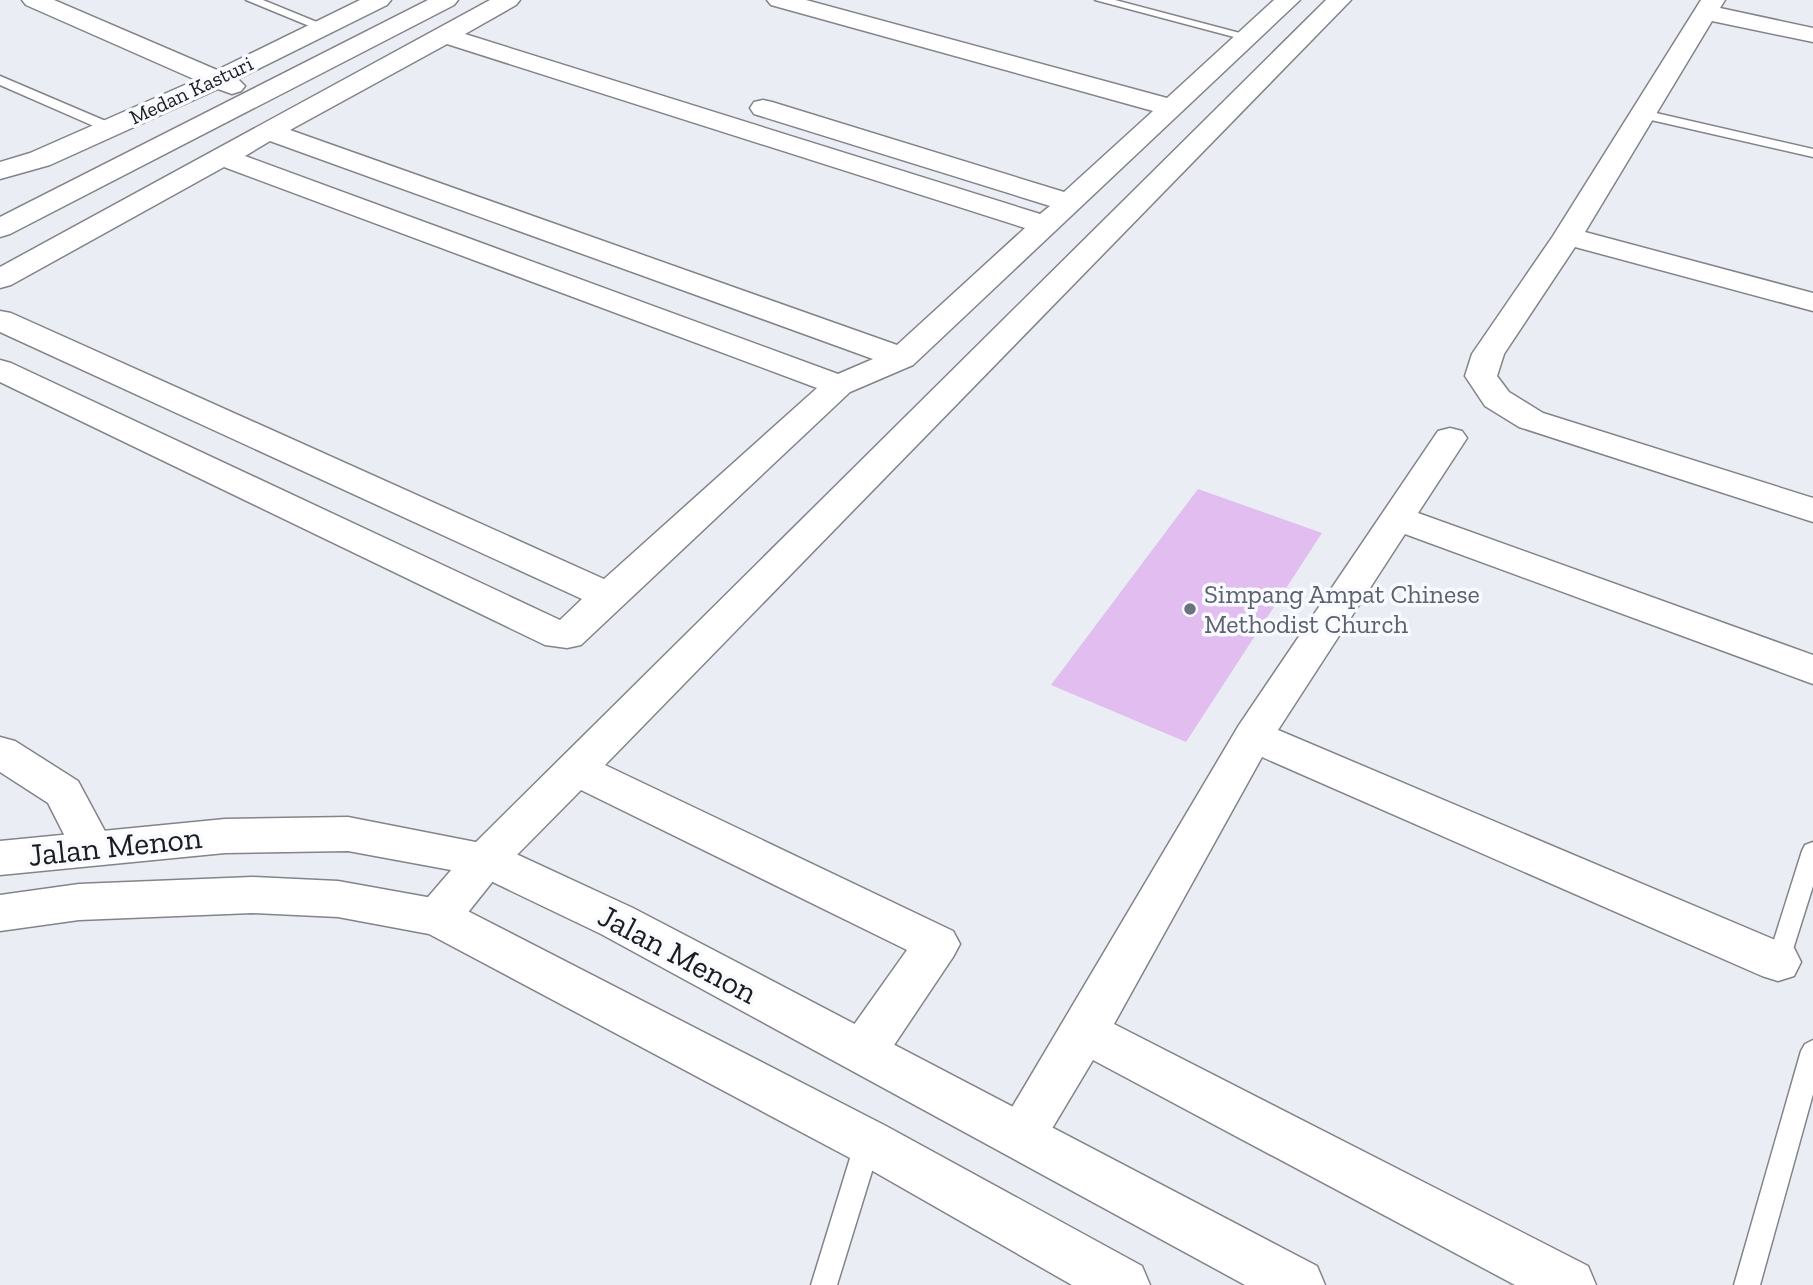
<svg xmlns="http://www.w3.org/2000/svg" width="1813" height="1285" font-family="'Zilla Slab',serif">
	<rect width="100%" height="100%" fill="#ebedf4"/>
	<path fill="#e2bdf0" d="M1198 489 1322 533 1186 742 1051 685Z"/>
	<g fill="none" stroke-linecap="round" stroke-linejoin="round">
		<defs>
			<path id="service" d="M246 0H263L329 27 319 30Z
				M1095 0H1115L1255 37 1249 41Z
				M0 76 115 125 117 128 115 131H105L0 85Z
				M1643 110 1813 149V157L1638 117V111Z
				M1813 842V886L1789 962 1786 969 1778 972 1770 969 1767 962 1802 851 1805 845Z
				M1813 1040V1094L1760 1285H1734L1801 1051 1805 1044Z
				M868 1130 877 1134 881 1142 837 1285H811L855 1142 859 1134Z"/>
			<path id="minor" d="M22 0H54L217 70 360 0H391L387 5 238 79 245 86 241 91 232 94 218 89 50 165 0 179V162L30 153 196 80 26 5Z
				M428 0H458L454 5 10 234 0 237V217Z
				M490 0H520L516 5 465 34 1040 214 1050 206 754 114 750 108 754 102 763 100 772 102 1064 192 1153 111 771 5 767 0H806L1167 98 1274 0H1300L913 365 850 392 581 645 567 648 545 645 0 382V360L11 363 560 620 582 599 0 332V311L11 313 604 579 817 388 224 167 11 285 0 288V267ZM447 44 1025 228 897 345 290 130ZM270 141 873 359 838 374 245 156Z
				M1326 0H1351L605 765 953 931 960 944 953 957 880 1066 863 1072 846 1066 839 1051 846 1036 907 950 581 790 501 871 454 930 438 935 422 930 416 917 422 904 471 847Z
				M1701 0H1725L1720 8 1813 28V42L1712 21 1585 232 1813 293V311L1575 247 1504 354 1497 376 1509 392 1543 413 1813 498V522L1519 427 1485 406 1465 376 1472 354 1553 236Z
				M1450 428 1462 431 1467 438 1418 513 1813 655V684L1405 534 1278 730 1794 948 1801 962 1794 976 1778 981 1762 976 1262 757 1114 1024 1588 1266 1596 1285H1515L1093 1060 1038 1152 1020 1159 1002 1152 995 1136 1239 725 1438 431Z
				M0 737 15 741 78 781 114 848 107 860 92 865 77 860 48 803 0 772Z"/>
			<path id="tertiary" d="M348 817 501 847 633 908 1317 1266 1325 1285H1245L601 934 478 875 348 851 225 853 0 875V841L225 819Z
				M252 877 338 881 438 899 454 904 886 1126 1142 1266 1150 1285H1072L850 1158 429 934 338 917 252 913 79 920 0 931V895L79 884Z"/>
		</defs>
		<use href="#service" stroke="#82848a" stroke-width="3"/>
		<use href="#minor" stroke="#82848a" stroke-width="3"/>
		<use href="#tertiary" stroke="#82848a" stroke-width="3"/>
		<use href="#service" fill="#fff" fill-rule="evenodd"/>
		<use href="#minor" fill="#fff" fill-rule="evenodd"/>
		<use href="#tertiary" fill="#fff" fill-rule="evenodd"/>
	</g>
	<circle fill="#6b7280" stroke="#f9faff" stroke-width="2.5" cx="1190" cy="609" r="7"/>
	<g text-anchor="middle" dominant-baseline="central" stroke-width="7" stroke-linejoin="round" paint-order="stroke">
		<g font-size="21" fill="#1b1c1e" stroke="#f9faff">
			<text transform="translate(191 90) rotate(-25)">Medan Kasturi</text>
		</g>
		<g font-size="26" fill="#5b616d" stroke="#f9faff" text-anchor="start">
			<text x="1204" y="594">Simpang Ampat Chinese<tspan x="1204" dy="30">Methodist Church</tspan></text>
		</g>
		<g font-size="32" fill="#1b1c1e" stroke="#f9faff">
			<text transform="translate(115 846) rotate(-6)">Jalan Menon</text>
			<text transform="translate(678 954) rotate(28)">Jalan Menon</text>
		</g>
	</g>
</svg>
